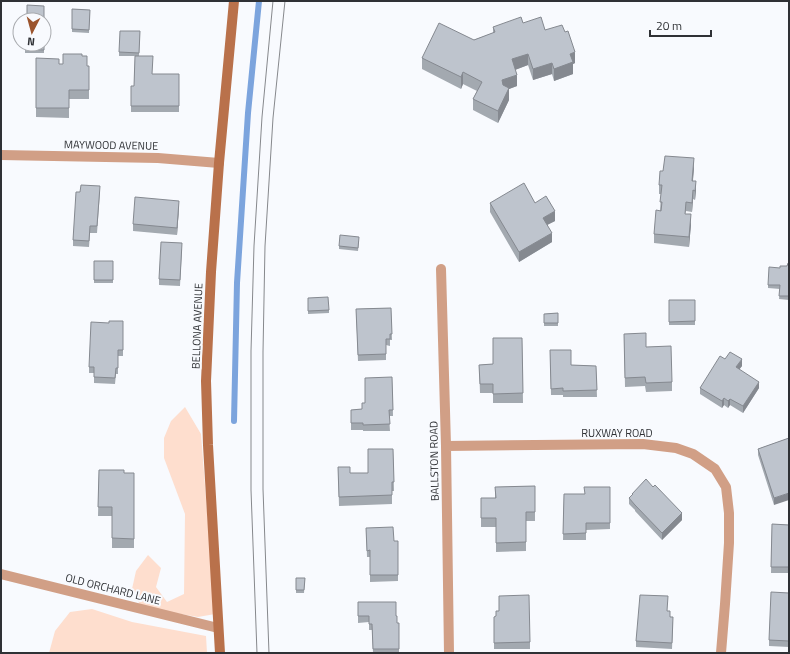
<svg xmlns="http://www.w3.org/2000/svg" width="790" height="654" font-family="'Titillium Web',sans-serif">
	<rect width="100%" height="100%" fill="#f8fafe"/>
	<path fill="#fedece" d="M185 407 201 434 215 614 198 617 141 607 132 589 136 571 148 555 161 568 156 587 167 602 184 594 185 514 164 458V438L171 421Z
		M92 609 132 622 206 636 207 653H49L55 631 70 612Z"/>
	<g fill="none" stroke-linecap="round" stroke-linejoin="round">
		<path stroke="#7ca4dd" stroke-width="6" d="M234 421 237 283 248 113 259 1"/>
		<path stroke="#d19f86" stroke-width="10" d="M1 155 158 158 219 163
			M441 269 446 446 449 653
			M446 446 643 444 676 448 693 454 715 469 726 487 729 513V543L725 604 721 653
			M1 574 218 628"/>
		<path stroke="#b9714b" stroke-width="10" d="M220 653 208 445 206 381 211 272 219 163 234 1"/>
		<path stroke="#86888c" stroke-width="1" d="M257 653 251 490V351L254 246 262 117 273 1
			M269 653 263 489V352L265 246 273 118 285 1"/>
	</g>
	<path fill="#a3a9b0" d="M72 9 90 10 89 33 72 32Z
		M523 23 545 30 575 63 573 64V74L554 81 552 74 533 80 528 65 515 70 517 86 509 89V100L498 123 473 110V99L477 91 463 84 461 89 422 69V58L493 33V27Z
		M140 31 139 56 152 74H179V112H131V86H134L135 56H119V52Z
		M44 32V53H25V44Z
		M82 56 87 66H89V99H69V118L36 117V58L59 64H63Z
		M694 167 693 181 696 190 695 200 693 199 692 212 686 211 685 214 691 224 689 247 654 243V234L660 211 661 194H659V185Z
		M80 192H100L97 233H90L89 247 73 246V240Z
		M490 203H535L555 221 547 225 552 242 519 262 490 212Z
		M179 207 177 235 133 231V224Z
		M359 241 358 251 339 249V246Z
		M182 249 180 286 159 285V279Z
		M94 261H113V283H94Z
		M789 263V300L779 299 780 289 768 288V285L780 268 787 266Z
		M308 298 329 310V313L308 314Z
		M669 300H695V325H669Z
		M391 308 392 340H390V346L386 345V360L358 361 356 309Z
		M558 313V326H544V314Z
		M123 321V356H118V374H116L115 384 94 383V373H89V367L109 323Z
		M624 334 646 347 672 382V391L646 392 645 386 625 387Z
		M522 338 523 403H493V393H480L479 365 493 364Z
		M550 350 571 365 596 366 597 397H563V395H551Z
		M725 359 742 366 739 369 759 388 743 413 730 405 728 408 724 405 722 408 700 394V388Z
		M392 377 393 416H389L390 431H363V430H351V410L362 409 365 403Z
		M789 438 774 505 758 455V449Z
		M393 449 394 491H392V504L339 506 338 467 350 473H368Z
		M99 470 124 473H134V548H112V516H98Z
		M535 486V521H526V551L496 552V527H481V498H495V487Z
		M610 487V529L586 530V540H563L564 494H584Z
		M632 494 682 520 662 540 635 511V510L629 504V498L632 495Z
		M772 524 789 525V573H771Z
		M366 528 394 541H398V581L370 582V557H367Z
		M296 578H305L304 593H296Z
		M789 593V647L769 646V640Z
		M358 602 396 616 397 623H399V653H373L372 630H369V622L358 623Z
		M668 611 673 623 672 649 636 647V641Z
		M494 617 530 642V649H494Z"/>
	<path fill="#858990" d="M575 52V63L573 64V74L554 81V69L570 54Z
		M528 54V65L512 71V59Z
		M552 63V74L533 80V69Z
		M463 72V84L461 89V77Z
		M517 75V86L509 89V100L498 123V111L502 91V80Z
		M694 158V167L692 190V181Z
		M696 181V190L695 200V191Z
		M693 190V199L692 212V203Z
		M179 201V207L177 235V228Z
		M555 211V221L543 227V218Z
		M691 214V224L689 247V237Z
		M552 233V242L519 262V252Z
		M742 359V366L736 374V367Z
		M759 382V388L743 413V406Z
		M724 398V405L722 408V401Z
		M730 399V405L728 408V401Z
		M789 493V500L774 505V498Z
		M682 513V520L662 540V533Z"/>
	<path fill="#bec4cd" stroke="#858990" d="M27 5 44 6V21V20H27Z
		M72 9 90 10 89 30 72 29Z
		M521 17 523 23 541 17 545 30 562 25 565 32 568 31 575 52 570 54 573 62 554 69 552 63 533 69 528 54 512 59 517 75 502 80 503 85 509 88 498 111 473 99 482 82 463 72 461 77 422 58 439 23 474 40 495 32 493 27Z
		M120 31H140L139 53 119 52Z
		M44 32V50L25 49V44H44Z
		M63 54H82V56H87V66H89V90H69V108H36V58L59 59V64H63Z
		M135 56H153L152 74H179V106H131V86H134Z
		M665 156 694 158 692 181H696L695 191 693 190 692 203 686 202 685 214H691L689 237 654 234 656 210 661 211 662 202H660L662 185H659L660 171H663Z
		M524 183 535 203 546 196 555 211 543 218 552 233 519 252 490 203Z
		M81 185 100 186 97 226H90L89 241 73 240 76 192H80Z
		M135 197 179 201 177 228 133 224Z
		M340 235 359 237 358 248 339 246Z
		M161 242 182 243 180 280 159 279Z
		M94 261H113V280H94Z
		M788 263H789V296H779L780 285H768L769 267 780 268V266H787Z
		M328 297 329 310 308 311V298Z
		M669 300H695V321L669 322Z
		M391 308 392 334H390V339H386V354L358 355 356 309Z
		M558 313V323H544V314Z
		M109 321H123V350H118V368H116L115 378 94 377V367H89L91 322 109 323Z
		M646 333V347L671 346 672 382 646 383 645 377 625 378 624 334Z
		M493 338H522L523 393 493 394V384H480L479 365 493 364Z
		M550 350H571V365L596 366 597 390 563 391V388L551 389Z
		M730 352 742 359 736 367 759 382 743 406 730 399 728 401 724 398 722 401 700 388 720 356 725 359Z
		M392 377 393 410H389L390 424 363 425V423H351V410L362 409V403H365V378Z
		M789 438V493L774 498 758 449Z
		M368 449H393L394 482H392V495L339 497 338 467H350V473H368Z
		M99 470H124V473H134V539L112 538V507H98Z
		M646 479 653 487 655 485 682 513 662 533 635 505 629 498 633 494H632Z
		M535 486V512H526V542L496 543V518H481V498H496L495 487Z
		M584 487H610V523H586V533L563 534 564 494H585Z
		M772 524 789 525V567H771Z
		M393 527 394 541H398V575H370V550L367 551 366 528Z
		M296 578H305L304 590H296Z
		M771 592 789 593V641L769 640Z
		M529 595 530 642 494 643V617L496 616V611H499V596Z
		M640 595 668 596 667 611H670V617H673L672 643 636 641Z
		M358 602H396V616H397V623H399V649H373L372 624H369V616H358Z"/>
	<g text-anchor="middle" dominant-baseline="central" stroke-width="4" stroke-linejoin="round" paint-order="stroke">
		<g font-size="11" fill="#2f3135" stroke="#f8fafe">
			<text transform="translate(111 145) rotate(1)">MAYWOOD AVENUE</text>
			<text transform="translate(197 326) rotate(-88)">BELLONA AVENUE</text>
			<text x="617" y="433">RUXWAY ROAD</text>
			<text transform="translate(434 461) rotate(-91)">BALLSTON ROAD</text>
			<text transform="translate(113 589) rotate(14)">OLD ORCHARD LANE</text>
		</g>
	</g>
	<rect width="790" height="654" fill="none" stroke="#2f3135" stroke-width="4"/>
	<g transform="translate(32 32) rotate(186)"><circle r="19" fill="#f8fafe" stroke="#a8aaae"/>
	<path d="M0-3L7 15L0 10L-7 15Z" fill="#9b542d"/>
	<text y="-6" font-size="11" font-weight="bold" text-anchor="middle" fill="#2f3135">N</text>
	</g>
	<path d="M650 30v6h61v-6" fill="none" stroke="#2f3135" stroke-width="2"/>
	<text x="656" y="30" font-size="12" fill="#2f3135" stroke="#f8fafe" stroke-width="3" paint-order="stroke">20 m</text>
</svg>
